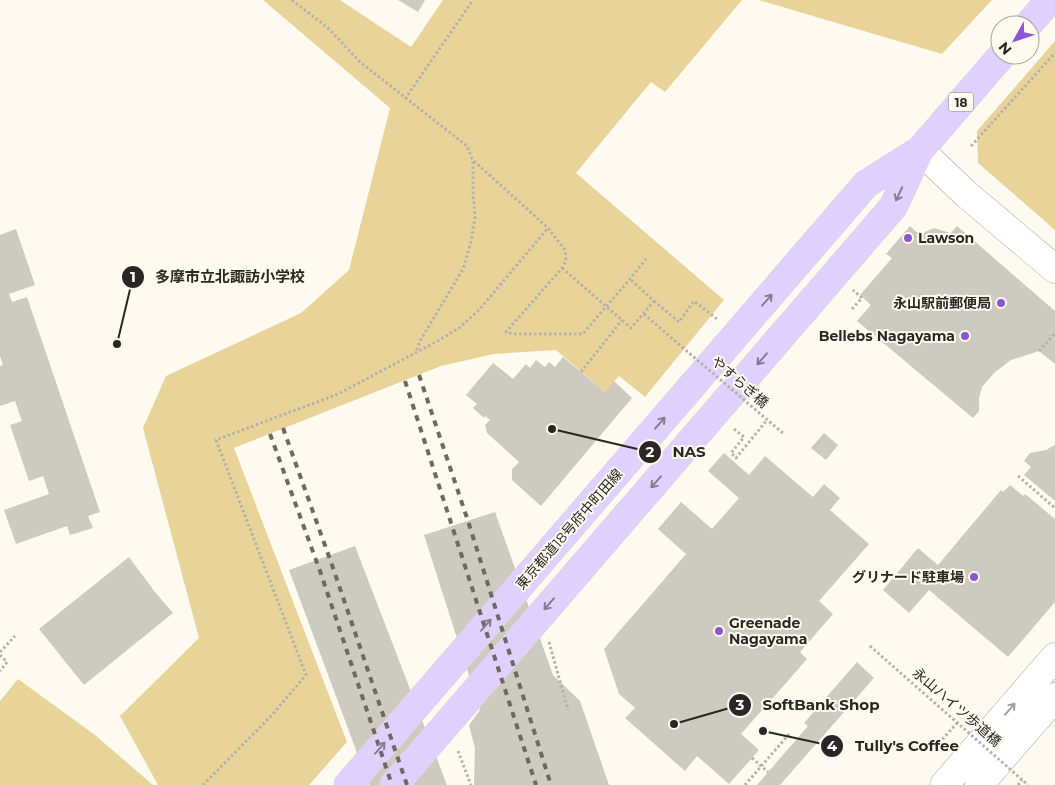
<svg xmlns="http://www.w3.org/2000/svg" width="1055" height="785" font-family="Montserrat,'Noto Sans JP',sans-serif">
	<rect width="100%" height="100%" fill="#fefaf0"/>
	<path fill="#e8d499" d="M263 0H340L411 47 443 0H742L665 92 651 82 576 173 724 300 645 397 619 376 605 392 556 350 494 354 441 366 234 448 347 742 309 785H158L120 716 199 638 143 428 166 376 301 313 349 270 390 108Z
		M759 0H992L942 54Z
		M1055 41V230L978 163 977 131Z
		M18 679 95 735 153 785H0V701Z"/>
	<path fill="#cdcac0" d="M398 0H425L418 12Z
		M910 226 921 236 925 232 934 228 947 232 950 234 957 226 1055 311V364L1039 351 1011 360 994 373 982 387 979 398V411L973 418 857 321 871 305 860 295 892 258 886 254Z
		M16 229 35 285 9 294 12 302 27 297 100 512 88 516 93 528 70 535 67 526 16 544 4 510 49 494 43 476 29 481 10 425 22 421 15 401 0 406V366L3 365 0 356V235Z
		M563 357 605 392 614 381 632 398 541 506 512 480V469L519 462 487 433 485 425 490 420 485 416 484 418 473 408 477 404 466 395 493 363 513 379 526 364 530 368 536 360 545 367 549 362 555 367Z
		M824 433 838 445 826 460 811 448Z
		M1055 445V501L1024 475 1031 467 1024 461 1030 453 1046 450Z
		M724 453 749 475 765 456 813 497 824 484 840 498 830 510 869 544 819 601 833 614 800 652 807 659 741 734 759 750 729 784 697 756 685 771 625 718 635 708 619 694 604 649 686 554 658 529 681 502 712 529 739 498 708 471Z
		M1010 485 1023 496 1025 494 1055 519V602L1008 657 929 590 909 613 883 590 918 548 938 565 1001 490 1003 492Z
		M495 512 553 675 580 701 609 785H474L475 748 469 725 480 710 424 535Z
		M355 546 447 785H369L289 570Z
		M129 557 155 592 173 613 84 685 39 629Z
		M857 662 874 678 780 785H757L808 726 804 723Z"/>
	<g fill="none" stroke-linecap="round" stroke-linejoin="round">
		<defs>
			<path id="minor" d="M920 150 966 194 1055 269
				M944 785 1055 657
				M979 785 1055 697"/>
			<path id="major" d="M1028 25 1050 0
				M348 785 866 184 920 150
				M394 785 893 207 920 150 1002 55"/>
		</defs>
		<use href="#minor" stroke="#aaa79d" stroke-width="29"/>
		<use href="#major" stroke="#d8d8d7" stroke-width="29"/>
		<path stroke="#b5b2ab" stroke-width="3" stroke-dasharray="2.5 2.5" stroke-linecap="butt" d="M292 0 328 28 360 62 467 146 473 161V192L475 217 471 242 463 269 420 341 416 352
			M405 99 473 0
			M971 146 1055 53
			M474 161 548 228 565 250 566 260 562 268 506 332 513 334H583C604 308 626 285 646 259
			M562 268 631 328 654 301 630 279
			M654 301 679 322 694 301 717 319
			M852 309 862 298 853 290
			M644 314 682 347
			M1039 351 1055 333
			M581 372 622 320
			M734 429 744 437 731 453 736 458 767 420
			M1018 476 1055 508
			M549 642 568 710
			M0 652 15 636
			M0 655 7 662 0 671
			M945 746 940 742 957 723
			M458 751 471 785
			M752 758 768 772
			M203 785 271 716 306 675 216 440 338 394 434 343 459 328 479 310 548 228
			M745 785 790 733
			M1018 785 1022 780"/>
		<use href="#minor" stroke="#fff" stroke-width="28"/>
		<use href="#major" stroke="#e0d0fd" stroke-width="28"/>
		<path stroke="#6c6a64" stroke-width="4" stroke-dasharray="6 6" stroke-linecap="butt" d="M419 375 468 521 551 785
			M405 381 536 785
			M283 428 332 565 407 785
			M270 434 320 571 392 785"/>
		<path stroke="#b5b2ab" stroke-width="3" stroke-dasharray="2.5 2.5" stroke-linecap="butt" d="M682 347 784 434
			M870 646 1028 785"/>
	</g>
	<defs><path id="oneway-shaft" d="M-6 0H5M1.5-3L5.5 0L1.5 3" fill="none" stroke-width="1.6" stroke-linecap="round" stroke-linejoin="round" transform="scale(1.25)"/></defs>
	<g stroke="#847c90">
		<use href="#oneway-shaft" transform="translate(899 194) rotate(115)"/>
		<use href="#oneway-shaft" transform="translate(767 300) rotate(-49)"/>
		<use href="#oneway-shaft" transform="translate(762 359) rotate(131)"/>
		<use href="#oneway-shaft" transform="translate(660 423) rotate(-49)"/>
		<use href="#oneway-shaft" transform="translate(656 482) rotate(131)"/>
		<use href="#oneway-shaft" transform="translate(549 604) rotate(131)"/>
		<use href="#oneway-shaft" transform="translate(486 625) rotate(-49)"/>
		<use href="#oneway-shaft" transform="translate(380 748) rotate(-49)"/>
	</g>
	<use stroke="#9e9e9c" href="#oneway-shaft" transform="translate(1010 709) rotate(-49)"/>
	<g fill="#8b57cf" stroke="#fefaf0" stroke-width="2">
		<circle cx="908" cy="238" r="5"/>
		<circle cx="1001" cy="303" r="5"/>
		<circle cx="965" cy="336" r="5"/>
		<circle cx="974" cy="577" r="5"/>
		<circle cx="719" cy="631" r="5"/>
	</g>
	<g text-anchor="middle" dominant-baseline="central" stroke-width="4" stroke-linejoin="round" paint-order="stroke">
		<rect fill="#fefaf0" stroke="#686660" stroke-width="1" x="948.5" y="92.5" width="25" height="19" rx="4"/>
		<g font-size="12" font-weight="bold" fill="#282723">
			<text x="961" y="102">18</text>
		</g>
		<g font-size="14" font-weight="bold" fill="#282723" stroke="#fefaf0" text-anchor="end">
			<text x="918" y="238" text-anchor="start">Lawson</text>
			<text x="991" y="303">永山駅前郵便局</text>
			<text x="955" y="336">Bellebs Nagayama</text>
			<text x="964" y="577">グリナード駐車場</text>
			<text x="729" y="623" text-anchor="start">Greenade<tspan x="729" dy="16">Nagayama</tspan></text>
		</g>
		<g font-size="14" fill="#282723" stroke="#fefaf0">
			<text transform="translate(740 382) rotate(41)">やすらぎ橋</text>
			<text transform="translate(569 529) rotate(-49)">東京都道18号府中町田線</text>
			<text transform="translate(957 707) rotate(41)">永山ハイツ歩道橋</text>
		</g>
	</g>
	<path fill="none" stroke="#282723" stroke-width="2" d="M117 344L133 277M552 429L650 452M674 724L740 705M763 731L832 746"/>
	<g fill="#282723" stroke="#fefaf0" stroke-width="2">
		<circle cx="117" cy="344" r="5"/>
		<circle cx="552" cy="429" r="5"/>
		<circle cx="674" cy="724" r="5"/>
		<circle cx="763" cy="731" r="5"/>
		<circle cx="133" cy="277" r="12"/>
		<circle cx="650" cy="452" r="12"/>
		<circle cx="740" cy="705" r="12"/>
		<circle cx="832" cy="746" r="12"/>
	</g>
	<g font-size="15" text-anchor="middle" font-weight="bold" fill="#fff">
		<text x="133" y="282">1</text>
		<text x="650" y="457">2</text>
		<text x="740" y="710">3</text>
		<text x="832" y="751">4</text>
	</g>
	<g font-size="15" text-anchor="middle" font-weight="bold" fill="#282723" stroke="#fefaf0" stroke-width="4" stroke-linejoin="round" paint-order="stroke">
		<text x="230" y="282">多摩市立北諏訪小学校</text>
		<text x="689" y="457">NAS</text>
		<text x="821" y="710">SoftBank Shop</text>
		<text x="907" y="751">Tully's Coffee</text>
	</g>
	<g transform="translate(1015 40) rotate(230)"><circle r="24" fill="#fefaf0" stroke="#a8a69e"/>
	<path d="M0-4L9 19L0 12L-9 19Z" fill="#8b57cf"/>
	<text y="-8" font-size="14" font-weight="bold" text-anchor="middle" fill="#282723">N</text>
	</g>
</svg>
